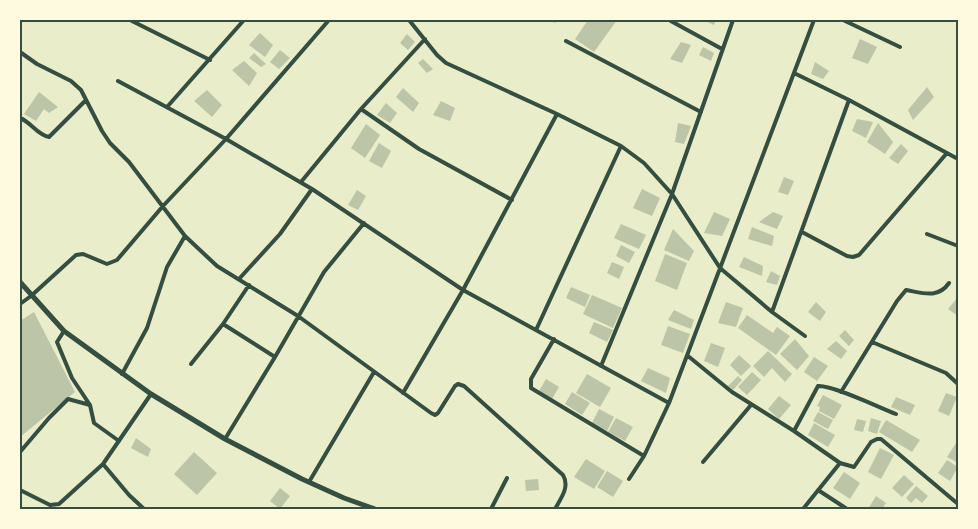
<svg xmlns="http://www.w3.org/2000/svg" width="978" height="529" font-family="Helvetica,sans-serif">
	<rect width="100%" height="100%" fill="#e9edc9"/>
	<path fill="#bcc5a7" d="M544 20H557L556 23Z
		M588 20H617L594 52 575 39Z
		M703 20H716L714 25Z
		M260 33 273 45 265 57 249 45Z
		M407 34 415 42 408 50 400 43Z
		M860 39 877 47 868 64 852 58Z
		M681 42 691 45 682 63 670 59Z
		M703 47 714 53 711 61 699 55Z
		M280 50 290 58 279 69 270 62Z
		M254 53 266 64 261 67 249 58Z
		M423 59 433 69 427 73 418 63Z
		M244 61 257 73 249 86 232 70Z
		M815 62 829 71 823 79 811 74Z
		M927 87 934 97 913 120 908 110Z
		M403 88 419 103 413 112 396 97Z
		M207 90 222 105 212 117 194 101Z
		M39 92 58 107 49 113 44 109 36 121 24 114Z
		M441 101 455 108 450 121 433 115Z
		M386 103 397 113 390 123 377 115Z
		M857 119 873 122 866 138 852 131Z
		M678 123 691 126 684 144 675 142Z
		M878 123 893 142 885 154 867 142Z
		M366 124 380 135 365 158 351 148Z
		M379 143 391 151 382 168 369 161Z
		M901 144 908 151 898 164 889 158Z
		M784 177 794 181 788 195 778 192Z
		M642 189 660 198 652 216 633 208Z
		M357 190 366 196 358 210 348 205Z
		M714 212 730 219 722 236 704 233Z
		M773 212 783 216 777 229 759 222Z
		M621 224 646 235 639 249 614 238Z
		M752 227 774 236 772 246 748 239Z
		M673 229 694 251 689 261 664 250Z
		M621 245 635 252 629 263 616 256Z
		M665 254 687 263 677 290 655 281Z
		M744 257 763 266 762 276 739 267Z
		M612 262 624 267 619 279 607 273Z
		M771 271 780 276 777 285 766 282Z
		M571 287 590 295 585 307 566 298Z
		M592 295 622 308 613 328 583 314Z
		M958 297V316L948 309Z
		M726 302 743 308 736 327 718 323Z
		M816 302 826 312 820 321 808 312Z
		M674 310 694 320 691 329 668 320Z
		M34 312 75 392 20 437V321Z
		M747 315 773 333 777 327 790 336 776 355 738 328Z
		M594 322 613 330 607 342 589 333Z
		M668 326 690 334 683 353 661 345Z
		M845 330 854 340 849 346 839 336Z
		M795 339 809 356 797 370 780 354Z
		M836 341 847 351 841 359 827 349Z
		M711 343 725 348 718 367 704 361Z
		M768 351 792 374 785 382 772 368 764 377 753 366Z
		M739 355 751 366 741 376 730 365Z
		M814 357 828 366 817 381 804 372Z
		M648 368 670 378 666 393 641 381Z
		M752 372 761 380 747 395 738 387Z
		M587 374 611 388 600 407 576 393Z
		M738 376 742 380 733 390 728 386Z
		M546 379 559 387 552 399 539 391Z
		M572 392 590 403 582 415 565 404Z
		M946 393 957 397 949 416 938 411Z
		M823 395 842 405 834 419 819 411 820 407 817 406Z
		M779 396 791 405 779 419 768 409Z
		M896 397 915 405 910 415 891 407Z
		M599 409 614 417 607 431 592 423Z
		M818 412 833 420 828 429 813 421Z
		M616 418 633 427 625 441 608 432Z
		M871 418 881 421 877 434 868 431Z
		M857 419 866 421 863 432 854 430Z
		M886 420 920 440 912 452 879 432Z
		M814 423 835 435 828 447 808 435Z
		M136 438 151 449 148 457 131 448Z
		M956 443 958 444V463L947 457Z
		M880 448 894 455 881 479 868 472Z
		M194 452 217 473 197 495 174 474Z
		M586 459 605 471 594 489 574 477Z
		M947 460 958 467 950 481 938 473Z
		M607 471 623 481 613 497 597 487Z
		M844 472 860 483 850 499 833 488Z
		M904 475 914 484 902 497 892 488Z
		M538 479 539 490 526 491 525 480Z
		M916 486 928 496 922 503 916 498 911 503 906 498Z
		M280 488 290 496 280 509 270 501Z
		M876 496 886 503 882 509H868Z"/>
	<g fill="none" stroke-linecap="round" stroke-linejoin="round">
		<path stroke="#344e41" stroke-width="4" d="M130 20 210 60
			M409 20 437 55 446 63 557 114 621 146 644 163 672 194 720 268 772 312 805 336
			M669 20 722 49
			M843 20 900 47
			M566 41 701 112
			M20 52 37 64 71 81 81 90 102 131 110 143 129 162 185 236 217 266 298 316 431 413 435 415 438 413 455 386 458 384 464 386 563 475C570 487 561 498 555 509
			M794 73 849 100 958 159
			M118 81 226 139 312 189 463 290 669 403
			M167 107 244 20
			M361 109 419 149 512 200
			M20 118C31 122 37 135 49 137L86 100
			M301 182 361 109 425 39
			M802 232 847 256 853 257 859 255 947 153
			M927 234 958 246
			M239 279 280 234 312 189
			M20 304 31 296 76 255 83 254 107 264 117 260 163 206 226 139 329 20
			M772 312 849 100
			M223 324 275 357
			M536 330 621 146
			M64 331 57 342 72 378 90 405
			M554 339 531 379V388L644 456
			M872 342 946 373 958 384
			M688 356 732 392 794 431 840 463 854 467 871 442 877 439H881L958 504
			M191 364 223 324 249 285
			M601 366 672 194 733 20
			M122 374 147 328 167 267 185 236
			M841 392 897 301 906 290C923 293 938 299 949 283
			M403 393 463 290 557 114
			M794 431 818 386C833 385 880 408 896 414
			M225 439 275 357 324 272 364 223
			M20 452 49 418 68 399 90 405 94 423 119 441
			M703 462 751 405
			M103 464 129 495 144 509
			M629 479 644 456 669 403 814 20
			M309 482 374 372
			M20 490 50 505 59 504 103 464 151 394
			M818 490 847 509
			M491 509 507 478
			M803 509 840 463"/>
		<path stroke="#344e41" stroke-width="5" d="M20 282 64 331 151 394 225 439 302 479 344 498 375 509"/>
	</g>
	<rect width="978" height="529" fill="none" stroke="#fefae0" stroke-width="42"/>
	<rect x="21" y="21" width="936" height="487" fill="none" stroke="#344e41" stroke-width="2"/>
</svg>
